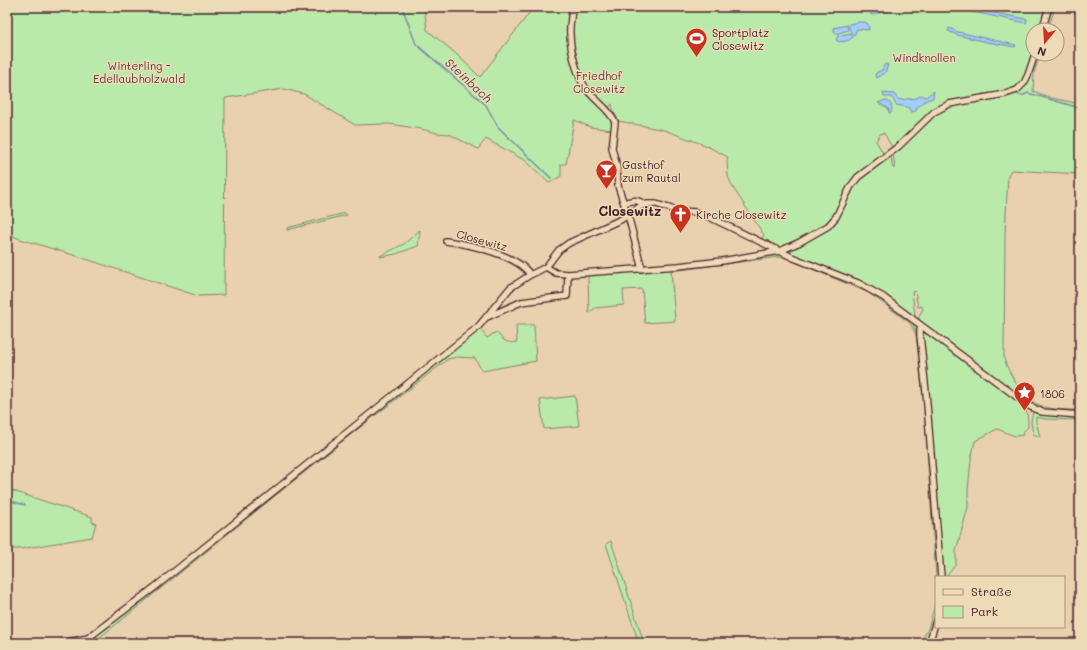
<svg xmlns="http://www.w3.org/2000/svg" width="1087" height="650" font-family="Mali,sans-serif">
	<rect width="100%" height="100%" fill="#e9d0af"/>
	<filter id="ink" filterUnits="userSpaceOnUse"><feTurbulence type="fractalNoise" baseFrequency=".025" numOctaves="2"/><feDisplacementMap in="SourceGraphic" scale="8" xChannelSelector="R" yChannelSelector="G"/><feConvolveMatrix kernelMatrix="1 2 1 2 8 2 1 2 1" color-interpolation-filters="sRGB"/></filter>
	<g filter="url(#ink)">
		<path fill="#baeaa9" stroke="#82846a" d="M7 7H424L427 30 454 52 480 77 534 7H570L568 28 580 83 586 95 608 115 612 122V130L590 127 574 120 566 164H561V176L549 183 526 161 486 139 478 149 449 134 437 133 421 129 390 124 355 125 304 94 284 89 225 98 224 295 198 296 77 256 20 239 7 233Z
			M574 7H1046L1039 30H1033C1033 52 1032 78 1010 91L947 103 894 148 890 144 884 133 880 134 876 141 884 155 866 169 835 215 827 224 810 234 784 247 778 248 770 244 769 241 766 240 765 242 761 240 764 235 732 186 728 176 727 160 728 157 705 145 664 130 619 121 614 116 612 104 608 108 589 89 581 73 574 51 571 29Z
			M1050 7H1055L1048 30H1044Z
			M1037 54H1040L1034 73 1033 91 1051 98 1071 102 1080 105V174L1011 170 1008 175 1005 234 1004 359C1010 375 1022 398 1039 405 1052 410 1067 410 1080 410V412C1063 412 1046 412 1031 404L919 322V316L923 309 921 305 920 307H918L915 291 912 292 915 315 912 318 883 296 791 254V251L794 247 824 232 859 179 891 157 893 168H895L893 153 936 114 948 107 1010 96 1019 92Z
			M345 213 347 215 287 230V228Z
			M420 230 418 246 396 254 380 257V256L404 244Z
			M779 254C820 270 864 284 899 312 902 315 907 318 911 321 914 325 916 331 917 335L924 392 939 577H936L924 407 916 335 910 323 869 293 786 258 779 257 671 271 675 321 645 323 642 289 623 290 624 305 595 308 589 313 588 275Z
			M516 325H534L536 361 482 371 475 358 457 357 448 359 340 443 339 440 475 332 477 334 480 329 487 338 496 332C503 340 506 344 517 342Z
			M924 334H929L1022 404C1028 410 1028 420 1028 427L1023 432V435L1015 436 997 429 975 441 971 460 968 490V507L956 551V564L946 577H944L922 337Z
			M575 396 579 426 544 429 540 400Z
			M1037 412 1048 415 1080 417V420L1046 419 1036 417V422L1040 437 1033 434 1031 422 1032 416 1033 413Z
			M334 444 337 446 214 545 213 543Z
			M7 489 92 517V522L96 523 92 537 20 549H7Z
			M611 541 644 643H639L606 544Z
			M210 545 212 547 93 643H89L96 636Z
			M936 601C936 616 931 629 925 643H920L928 629Z"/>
		<path fill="#a0cefb" stroke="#7e88a8" d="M883 7 890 9 888 11H883L873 15 870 14 874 9Z
			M948 7H962L1027 19 1026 23Z
			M859 22H864L868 24 869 30 857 29 854 36C851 33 848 28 849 24Z
			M847 25 848 30 836 34 833 28Z
			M949 28 958 32 1016 45 1015 47 987 42 957 35 948 31Z
			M850 33 853 37C848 42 843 42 837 41L836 39 838 36Z
			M885 64H887L888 65 885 73 877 78 875 76 876 73 882 70Z
			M934 91 933 98 924 101 922 104 917 107 916 111 911 112 908 107 896 105 892 97H884L883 93 894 94 899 100 916 98 922 95 926 97Z
			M885 100C892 103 893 106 891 113H889L888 108 878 103Z"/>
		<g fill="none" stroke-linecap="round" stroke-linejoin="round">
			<path stroke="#7e88a8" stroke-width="1.5" d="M402 7 416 44 486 105 498 127 551 178
				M1018 95H1024L1028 93 1080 108
				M7 500 25 505"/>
			<defs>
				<path id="minor" d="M572 7C572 16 569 25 570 34 570 50 578 81 589 92 597 102 610 110 615 122L612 148 617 167 618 186 629 219 642 269
					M1042 30 1049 7
					M624 203C631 201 638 198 644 205
					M446 241C468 244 519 255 530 275
					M546 267 556 273 568 274 678 266 722 261 780 251 800 242 828 226 836 217 851 186 858 177 899 146 934 112 949 104 1005 94 1017 90 1024 83 1028 75 1035 54
					M487 317 521 302 567 296 568 274
					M922 326 920 330V335L926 392 941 577
					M62 643 88 638 155 587 478 327 510 288 530 275 546 267 559 250 569 243 622 219 641 206 647 204H656L678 211 695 212 707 216 794 258 858 283 883 297 1029 406 1042 412 1080 415
					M929 643 936 621"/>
			</defs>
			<use href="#minor" stroke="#4a1f2b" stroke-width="8"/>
			<use href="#minor" stroke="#eddab7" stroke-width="5.5"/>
		</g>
	</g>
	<defs>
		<symbol id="stadium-pin" viewBox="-11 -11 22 30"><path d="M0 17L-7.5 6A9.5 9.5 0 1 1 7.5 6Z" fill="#c8321e" stroke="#eddab7"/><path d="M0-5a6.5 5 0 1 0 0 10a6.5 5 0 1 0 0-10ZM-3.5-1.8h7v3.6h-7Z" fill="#fff"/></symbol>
		<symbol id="bar-pin" viewBox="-11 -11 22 30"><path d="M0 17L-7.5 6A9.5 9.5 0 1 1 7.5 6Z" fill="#c8321e" stroke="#eddab7"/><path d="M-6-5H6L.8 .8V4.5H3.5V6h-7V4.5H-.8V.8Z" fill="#fff"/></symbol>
		<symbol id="church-pin" viewBox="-11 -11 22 30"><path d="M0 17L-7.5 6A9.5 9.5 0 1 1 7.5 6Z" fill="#c8321e" stroke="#eddab7"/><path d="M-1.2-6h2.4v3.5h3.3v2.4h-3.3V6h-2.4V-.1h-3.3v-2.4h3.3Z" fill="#fff"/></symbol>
		<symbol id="sight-pin" viewBox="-11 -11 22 30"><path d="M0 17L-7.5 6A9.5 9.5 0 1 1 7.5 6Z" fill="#c8321e" stroke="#eddab7"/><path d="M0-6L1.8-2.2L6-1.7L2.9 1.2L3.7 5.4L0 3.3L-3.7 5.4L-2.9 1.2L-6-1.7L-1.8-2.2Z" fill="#fff"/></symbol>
	</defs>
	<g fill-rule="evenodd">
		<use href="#stadium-pin" x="684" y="26" width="25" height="34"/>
		<use href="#bar-pin" x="594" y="158" width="25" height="34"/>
		<use href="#church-pin" x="668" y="202" width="25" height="34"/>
		<use href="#sight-pin" x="1012" y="380" width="25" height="34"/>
	</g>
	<g text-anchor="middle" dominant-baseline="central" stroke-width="3" stroke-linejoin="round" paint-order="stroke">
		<g font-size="11" fill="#4a1f2b" stroke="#eddab7" text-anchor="start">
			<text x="712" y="32">Sportplatz<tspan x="712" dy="13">Closewitz</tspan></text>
			<text x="622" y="164">Gasthof<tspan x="622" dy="13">zum Rautal</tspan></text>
			<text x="696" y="214">Kirche Closewitz</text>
			<text x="1040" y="393">1806</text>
		</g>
		<g font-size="11" fill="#5b3d3e" stroke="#eddab7">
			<text x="924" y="57">Windknollen</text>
			<text x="139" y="65">Winterling -<tspan x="139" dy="13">Edellaubholzwald</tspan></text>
			<text x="599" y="75">Friedhof<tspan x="599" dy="13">Closewitz</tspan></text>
		</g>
		<g font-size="11" fill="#4a1f2b" stroke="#eddab7">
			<text transform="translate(482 240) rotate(15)">Closewitz</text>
		</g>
		<g font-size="12" font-style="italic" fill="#5b4255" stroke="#eddab7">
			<text transform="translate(469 80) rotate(43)">Steinbach</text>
		</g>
		<g font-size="13" font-weight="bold" fill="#4a1f2b" stroke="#eddab7">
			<text x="630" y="210">Closewitz</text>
		</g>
	</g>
	<rect width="1087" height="650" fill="none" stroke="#eddab7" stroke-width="24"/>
	<rect x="12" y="12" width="1063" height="626" fill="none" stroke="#4a1f2b" stroke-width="1.5" filter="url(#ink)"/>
	<rect x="935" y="576" width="130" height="52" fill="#eddab7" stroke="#ac8f7f"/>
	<rect x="943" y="589" width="20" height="6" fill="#eddab7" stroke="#ac8f7f"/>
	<text x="971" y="596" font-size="12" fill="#4a1f2b">Straße</text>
	<rect x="943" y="606" width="20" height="12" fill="#baeaa9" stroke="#ac8f7f"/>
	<text x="971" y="616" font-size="12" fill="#4a1f2b">Park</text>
	<g transform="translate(1045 42) rotate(198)"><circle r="19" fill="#eddab7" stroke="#ac8f7f"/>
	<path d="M0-3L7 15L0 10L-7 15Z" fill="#c8321e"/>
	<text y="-6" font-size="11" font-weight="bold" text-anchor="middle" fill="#4a1f2b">N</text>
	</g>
</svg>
